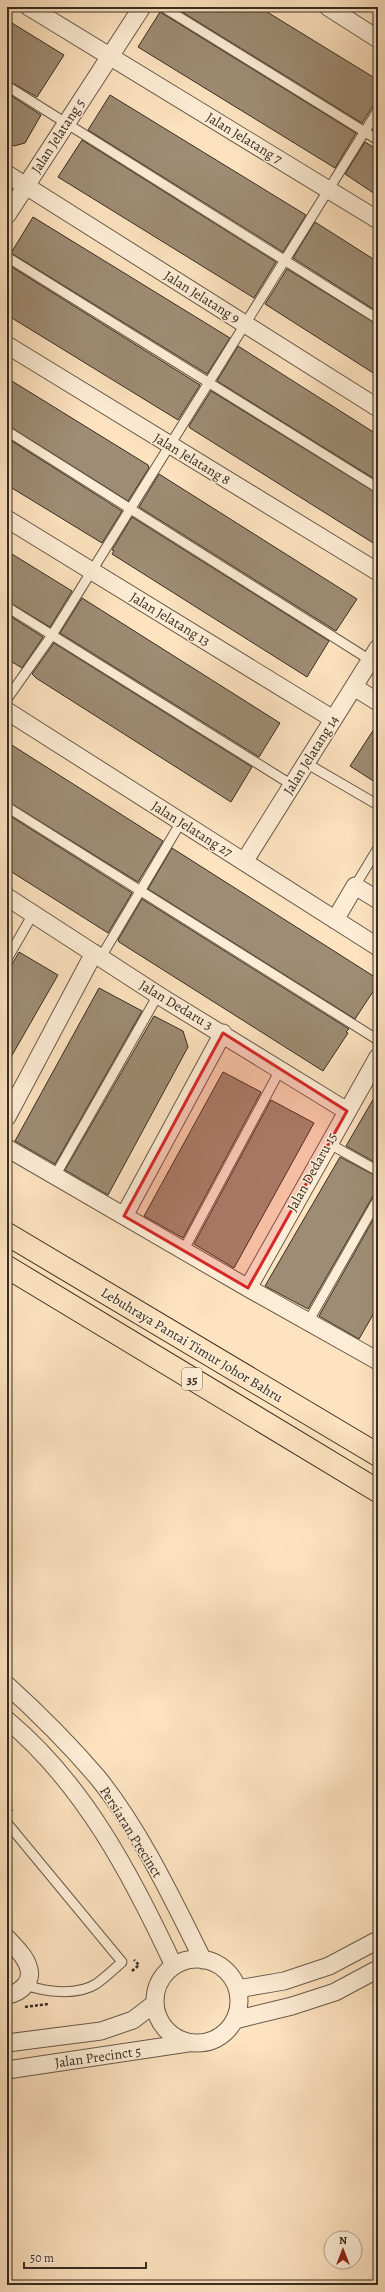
<svg xmlns="http://www.w3.org/2000/svg" width="385" height="2292" font-family="Alegreya,serif">
	<rect width="100%" height="100%" fill="#fde3c0"/>
	<filter id="stains"><feTurbulence type="fractalNoise" baseFrequency=".005" numOctaves="4"/><feColorMatrix values="0 0 0 0 .2 0 0 0 0 .09 0 0 0 0 .02 0 0 0 .5 -.17"/></filter>
	<radialGradient id="worn" r=".72"><stop offset=".6" stop-color="#630" stop-opacity="0"/><stop offset="1" stop-color="#630" stop-opacity=".3"/></radialGradient>
	<path fill="#9e8c74" stroke="#372d22" d="M174 7H259L378 80V98L362 123Z
		M160 12 356 133 335 168 138 47Z
		M7 20 64 55 37 97 7 80Z
		M7 93 41 115 25 143 14 146 7 141Z
		M110 95 306 215 283 252 88 130Z
		M82 140 276 262 254 298 58 177Z
		M365 142 378 150V196L345 174Z
		M33 217 230 338 207 374 11 253Z
		M315 222 378 262V312L293 258Z
		M7 264 200 385 178 420 7 315Z
		M287 269 378 325V376L265 304Z
		M238 346 378 435V481L217 381Z
		M7 378 148 465 149 468 128 501 7 425Z
		M211 391 378 494V546L190 428 189 426Z
		M7 438 122 511 102 543 7 485Z
		M159 474 357 599 336 631 139 507Z
		M132 517 329 641 307 677 112 554 114 551 112 550Z
		M7 551 72 591 50 627 7 601Z
		M82 598 280 723 259 757 60 633Z
		M7 614 43 637 22 668 7 659Z
		M54 643 252 767 231 802 36 678 32 674Z
		M378 723V784L350 766Z
		M7 742 163 841 138 882 7 801Z
		M7 814 132 893 108 933 7 869Z
		M172 848 378 979V984L355 1019 148 889Z
		M142 899 349 1029 346 1032 348 1033 323 1071 119 942 118 940Z
		M19 952 58 975 7 1064V973Z
		M99 988 142 1011 55 1164 15 1141Z
		M154 1016 183 1031 188 1047 108 1195 65 1170Z
		M223 1072 261 1092 183 1238 144 1216Z
		M378 1091V1164L346 1146Z
		M271 1100 314 1123 234 1268 194 1244Z
		M340 1157 378 1177V1193L373 1196 308 1309 265 1286Z
		M378 1211V1306L359 1339 319 1316Z"/>
	<g fill="none" stroke-linecap="round" stroke-linejoin="round">
		<defs>
			<path id="service" d="M163 7 378 140
				M7 86 378 319
				M7 257 378 488
				M7 431 370 660
				M7 607 292 785
				M7 699 52 635 378 110
				M306 763 378 805
				M7 807 378 1040
				M355 886 378 848
				M101 957 181 822
				M7 959 33 914
				M328 1143 378 1171
				M55 1176 158 995
				M183 1251 280 1070
				M308 1322 378 1199
				M7 1823 122 1962C114 1969 105 1978 96 1984 77 1996 45 1992 26 1985"/>
			<path id="minor" d="M29 7 378 220
				M328 7 378 39
				M7 174 378 408
				M7 215 142 7
				M7 345 378 572
				M7 519 333 719
				M354 687 378 702
				M7 711 378 947
				M244 862 378 648
				M7 897 158 995 347 1111
				M335 920 355 886 378 900
				M7 1117 94 953
				M7 1148 248 1288 378 1361
				M124 1216 223 1033
				M248 1288 378 1057
				M7 1685C39 1714 70 1745 98 1778 140 1830 173 1900 203 1960
				M7 1720C84 1784 132 1876 174 1966
				M7 1938C14 1946 25 1956 28 1966 34 1981 21 1993 7 1995
				M155 2001a42 42 0 1 1 84 0a42 42 0 1 1-84 0Z
				M237 1989 284 1981 329 1966 378 1940
				M235 2020 292 2006 335 1992 378 1969
				M7 2043 101 2031 133 2020 154 2004
				M7 2070 188 2043"/>
			<path id="trunk" d="M7 1234 378 1455
				M7 1267 378 1491"/>
		</defs>
		<use href="#service" stroke="#685a4a" stroke-width="11"/>
		<use href="#minor" stroke="#685a4a" stroke-width="19"/>
		<use href="#trunk" stroke="#372d22" stroke-width="24"/>
		<path stroke="#372d22" stroke-width="2.5" stroke-dasharray="3 2" stroke-linecap="butt" d="M7 1805 13 1812
			M132 1971 139 1965 134 1960
			M25 2007 48 2004"/>
		<use href="#service" stroke="#feedd6" stroke-width="9"/>
		<use href="#minor" stroke="#feedd6" stroke-width="17"/>
		<use href="#trunk" stroke="#fde3c0" stroke-width="22"/>
	</g>
	<path fill="#d62828" fill-opacity="0.2" stroke="#d62828" stroke-width="3" stroke-linejoin="round" d="M223 1033 347 1111 248 1288 124 1216Z"/>
	<g text-anchor="middle" dominant-baseline="central" stroke-width="3" stroke-linejoin="round" paint-order="stroke">
		<rect fill="#feedd6" stroke="#736758" stroke-width="1" x="182" y="1368" width="20" height="22" rx="3"/>
		<g font-size="13" font-weight="bold" fill="#372d22">
			<text x="192" y="1379">35</text>
		</g>
		<g font-size="14" fill="#372d22" stroke="#feedd6">
			<text transform="translate(58 136) rotate(-57)">Jalan Jelatang 5</text>
			<text transform="translate(244 138) rotate(31)">Jalan Jelatang 7</text>
			<text transform="translate(202 297) rotate(32)">Jalan Jelatang 9</text>
			<text transform="translate(192 459) rotate(31)">Jalan Jelatang 8</text>
			<text transform="translate(170 619) rotate(31)">Jalan Jelatang 13</text>
			<text transform="translate(311 755) rotate(-58)">Jalan Jelatang 14</text>
			<text transform="translate(192 829) rotate(32)">Jalan Jelatang 27</text>
			<text transform="translate(176 1005) rotate(31)">Jalan Dedaru 3</text>
			<text transform="translate(312 1172) rotate(-61)">Jalan Dedaru 15</text>
			<text transform="translate(192 1345) rotate(31)">Lebuhraya Pantai Timur Johor Bahru</text>
			<text transform="translate(131 1832) rotate(58)">Persiaran Precinct</text>
			<text transform="translate(98 2057) rotate(-8)">Jalan Precinct 5</text>
		</g>
	</g>
	<rect width="385" height="2292" fill="none" stroke="#fde3c0" stroke-width="24"/>
	<rect x="8" y="8" width="369" height="2276" fill="none" stroke="#372d22" stroke-width="2"/>
	<rect x="12" y="12" width="361" height="2268" fill="none" stroke="#372d22"/>
	<g transform="translate(343 2250)"><circle r="19" fill="#feedd6" stroke="#aea08e"/>
	<path d="M0-3L7 15L0 10L-7 15Z" fill="#8f2418"/>
	<text y="-6" font-size="11" font-weight="bold" text-anchor="middle" fill="#372d22">N</text>
	</g>
	<path d="M24 2262v6h122v-6" fill="none" stroke="#372d22" stroke-width="2"/>
	<text x="30" y="2262" font-size="12" fill="#372d22" stroke="#feedd6" stroke-width="3" paint-order="stroke">50 m</text>
	<rect width="100%" height="100%" filter="url(#stains)"/>
	<rect width="100%" height="100%" fill="url(#worn)"/>
</svg>
